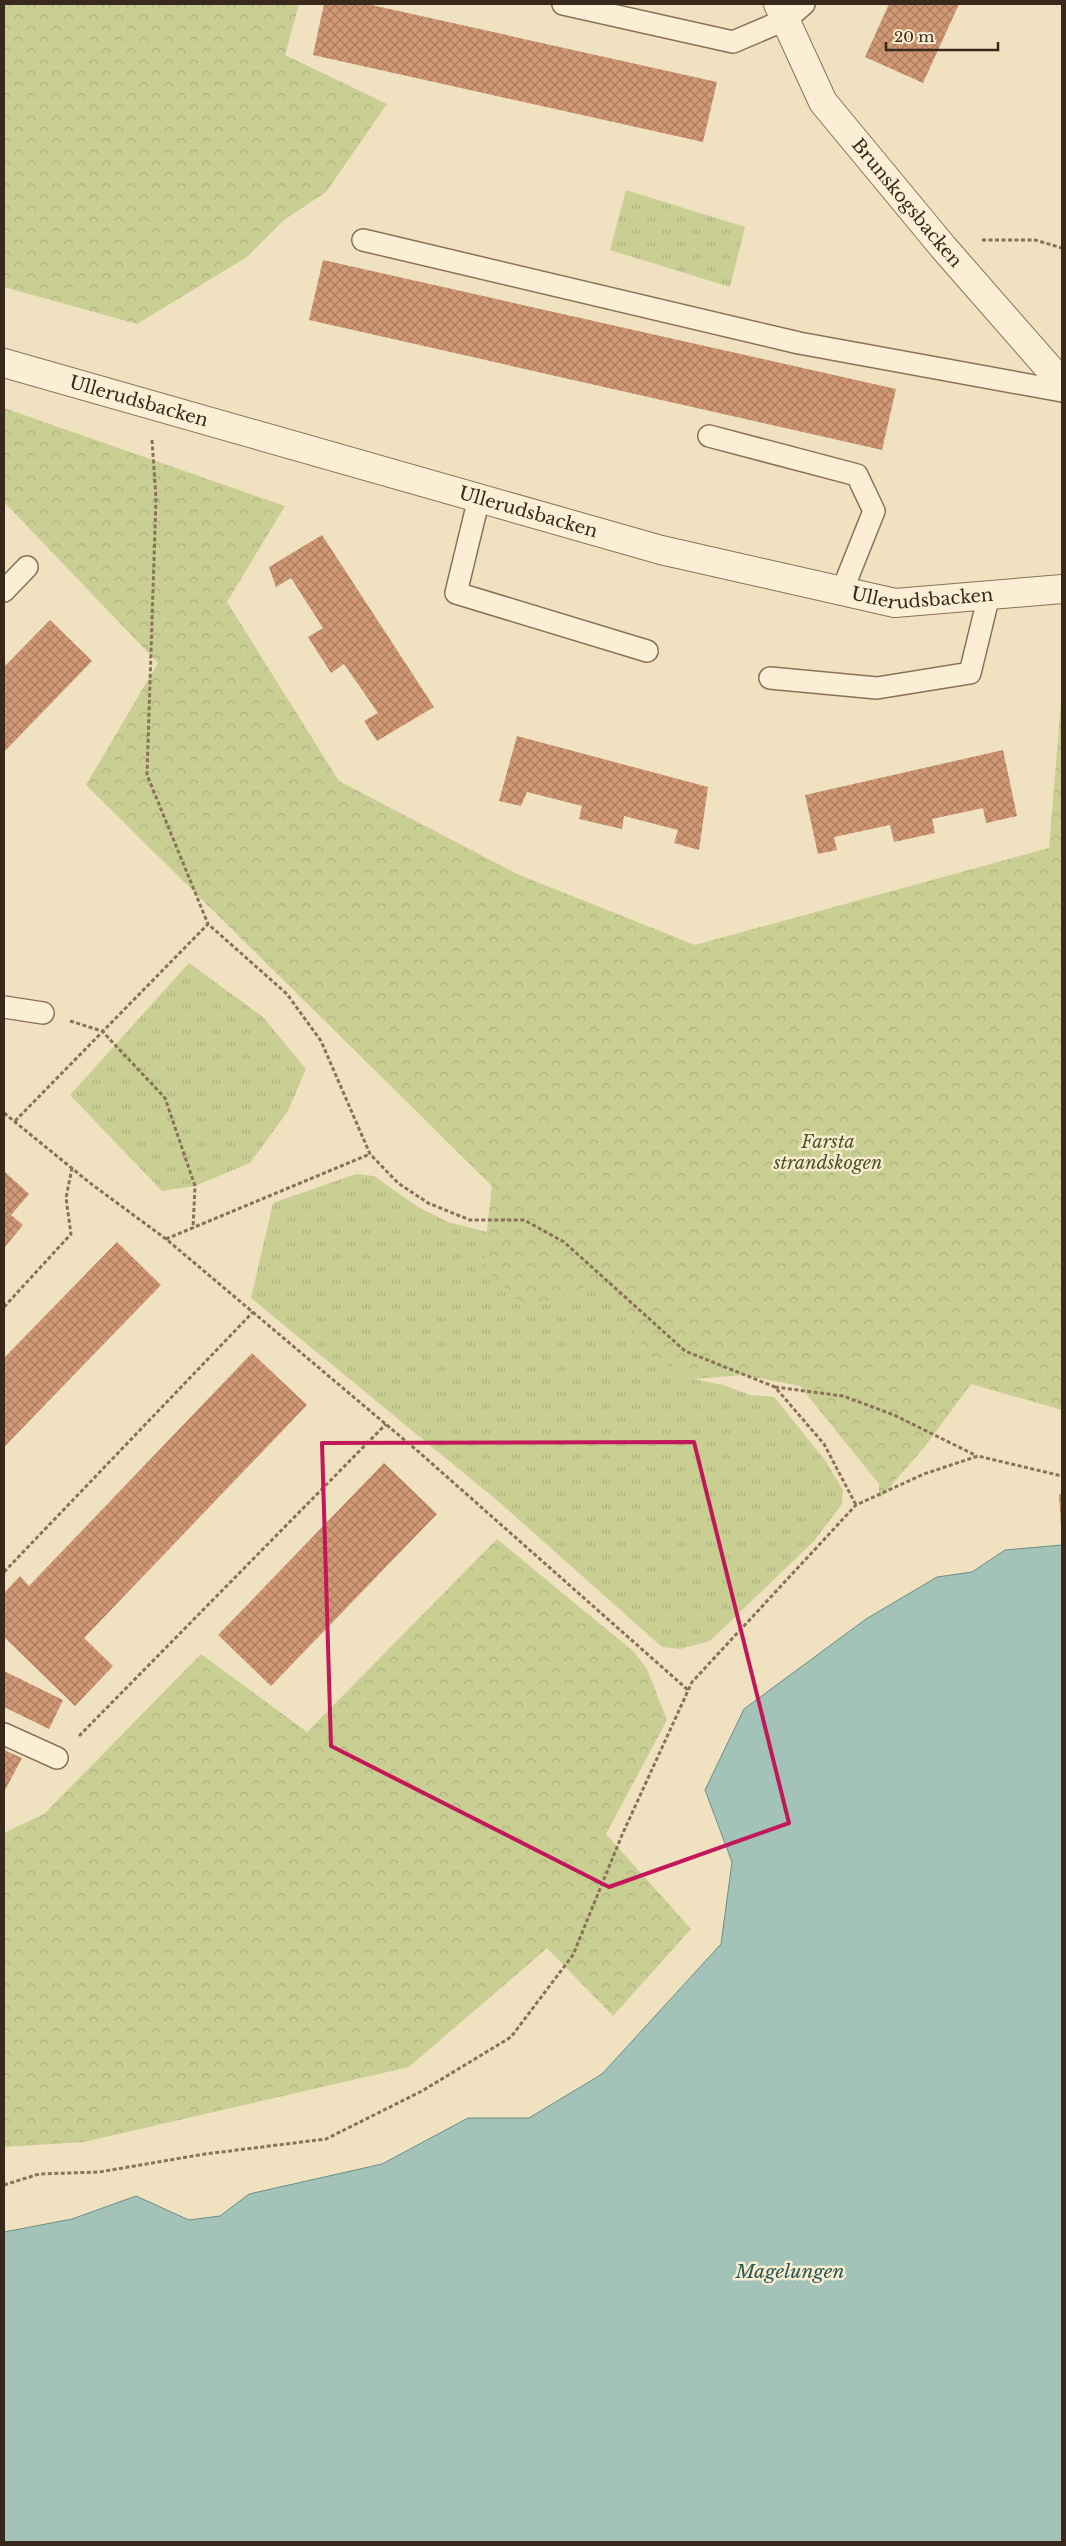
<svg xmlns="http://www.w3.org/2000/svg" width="1066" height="2546" font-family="'Libre Baskerville',serif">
	<defs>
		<pattern id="grass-tufts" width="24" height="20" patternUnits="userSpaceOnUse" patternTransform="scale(1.25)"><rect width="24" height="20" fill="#c9cf93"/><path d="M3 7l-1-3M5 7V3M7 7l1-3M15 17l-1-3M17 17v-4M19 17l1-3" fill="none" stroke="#adb27e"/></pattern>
		<pattern id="forest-crowns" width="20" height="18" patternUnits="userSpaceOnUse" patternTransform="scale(1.25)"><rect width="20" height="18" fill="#c9cf93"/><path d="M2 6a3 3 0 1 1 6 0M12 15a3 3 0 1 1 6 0" fill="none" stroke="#adb27e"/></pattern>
		<pattern id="building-cross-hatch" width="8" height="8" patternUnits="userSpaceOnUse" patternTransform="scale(1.25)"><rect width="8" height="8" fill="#d09874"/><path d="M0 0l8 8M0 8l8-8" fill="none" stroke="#aa7c5e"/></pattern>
	</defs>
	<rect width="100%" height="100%" fill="#f0e1c0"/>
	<path fill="url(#grass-tufts)" d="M626 190 745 227 730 287 610 250Z
		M189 963 263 1017 306 1069 288 1111 250 1163 195 1186 162 1191 70 1095Z
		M356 1174 374 1176 418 1207 448 1222 487 1232 483 1266 613 1276 644 1353 694 1379 723 1385 750 1395 774 1397 825 1460 843 1490 842 1504 814 1541 710 1641 680 1649 662 1647 499 1502 251 1298 273 1203Z"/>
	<path fill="url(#forest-crowns)" d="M4 4H299L285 55 387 104 326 192 284 220 247 257 137 324 4 287Z
		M4 408 285 506 227 602 339 781 517 874 695 945 1049 848 1062 690V1410L971 1384 923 1449 879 1499V1484L800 1386 743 1375 694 1379 644 1353 613 1276 526 1310 483 1266 492 1186 86 785 158 663 4 502Z
		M497 1539 634 1652 647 1669 667 1720 606 1834 691 1929 613 2016 547 1948 409 2067 84 2142 4 2147V1833L44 1814 201 1654 307 1732Z"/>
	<path fill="#a3c2b8" stroke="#6a9086" d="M1062 1545V2542H4V2232L72 2219 136 2196 189 2220 220 2216 249 2194 382 2164 468 2118H529L602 2074 721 1944 732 1862 705 1790 744 1709 866 1619 937 1577 972 1572 1005 1550Z"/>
	<path fill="url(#building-cross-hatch)" d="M324 4H367L717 82 703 142 313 55Z
		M889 4H959L923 83 865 57Z
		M323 260 896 389 882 450 309 320Z
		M322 535 434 707 377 741 364 721 378 713 344 664 331 673 308 637 323 628 291 578 276 587 269 567Z
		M50 620 92 661 4 752V667Z
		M517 736 708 787 699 850 674 843 678 830 624 816 622 829 579 819 582 806 527 792 521 806 499 801Z
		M1003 750 1017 816 986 823 983 808 932 819 935 833 894 842 890 825 834 837 837 850 818 854 805 795Z
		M4 1171 29 1194 11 1215 23 1225 4 1248Z
		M117 1242 161 1285 4 1447V1358Z
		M252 1353 307 1405 84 1638 113 1666 75 1706 4 1637V1593L20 1576 29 1586Z
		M384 1463 437 1514 271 1686 218 1635Z
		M1059 1494H1062V1527H1061Z
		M4 1671 63 1700 49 1729 4 1707Z
		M4 1750 22 1758 5 1790 4 1789Z"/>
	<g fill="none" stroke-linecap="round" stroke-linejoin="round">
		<defs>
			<path id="lane" d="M563 4 733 42 787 19 804 4
				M363 240 799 343 1062 391
				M709 436 857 475 874 511 842 591
				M479 498 456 593 647 651
				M4 591 27 567
				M770 678 877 688 970 673 989 595
				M4 1007 43 1013
				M4 1734 57 1758"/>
			<g id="street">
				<path id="s1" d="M778 4 823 102 943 247 1062 383"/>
				<path id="s2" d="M4 363 661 550 895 603 1062 589"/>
			</g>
		</defs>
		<use href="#lane" stroke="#8a7157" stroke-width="24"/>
		<use href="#street" stroke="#8a7157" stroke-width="30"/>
		<path stroke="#8a7157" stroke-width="3" stroke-dasharray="4 2.5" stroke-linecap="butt" d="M982 240H1035L1062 248
			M152 440 156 498 147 775 208 924
			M70 1021 102 1031 165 1098 195 1186 193 1228
			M4 1113 90 1183 166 1239 420 1453 688 1690
			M15 1121 208 924 287 994 321 1041 370 1154 398 1183 428 1203 470 1220H524L564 1242 685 1351 775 1387 824 1444 856 1505
			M166 1239 370 1154
			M4 1307 71 1234 66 1198 72 1168
			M775 1387 843 1396 894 1415 977 1456
			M4 1572 253 1312
			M79 1736 386 1424
			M4 2185 39 2174 99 2172 205 2154 326 2139 422 2091 511 2037 573 1955 622 1835 692 1682 856 1505 924 1474 978 1456 1062 1476"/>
		<use href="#lane" stroke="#faeed4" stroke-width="21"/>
		<use href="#street" stroke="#faeed4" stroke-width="28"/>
	</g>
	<path fill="none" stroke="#c2185b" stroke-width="4" stroke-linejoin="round" d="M694 1442 789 1823 609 1887 331 1746 322 1443Z"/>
	<g text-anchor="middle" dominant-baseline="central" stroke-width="5" stroke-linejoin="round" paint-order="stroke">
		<g font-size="18" fill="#39291c" stroke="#f7ebd0">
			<text stroke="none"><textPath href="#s1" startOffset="239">Brunskogsbacken</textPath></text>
			<text stroke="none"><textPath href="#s2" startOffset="140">Ullerudsbacken</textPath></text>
			<text stroke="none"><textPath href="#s2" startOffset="545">Ullerudsbacken</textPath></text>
			<text stroke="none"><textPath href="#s2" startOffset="950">Ullerudsbacken</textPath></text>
		</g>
		<g font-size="18" font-style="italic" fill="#4a5622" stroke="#f7ebd0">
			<text x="828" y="1142">Farsta<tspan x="828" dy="21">strandskogen</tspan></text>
		</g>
		<g font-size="19" font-style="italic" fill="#2b5955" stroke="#f7ebd0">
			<text x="790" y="2271">Magelungen</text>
		</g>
	</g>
	<rect width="1066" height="2546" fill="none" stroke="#39291c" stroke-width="10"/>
	<path d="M886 42v8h112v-8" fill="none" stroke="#39291c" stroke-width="2.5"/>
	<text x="894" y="42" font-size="15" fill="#39291c" stroke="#f7ebd0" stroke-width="4" paint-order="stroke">20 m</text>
</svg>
